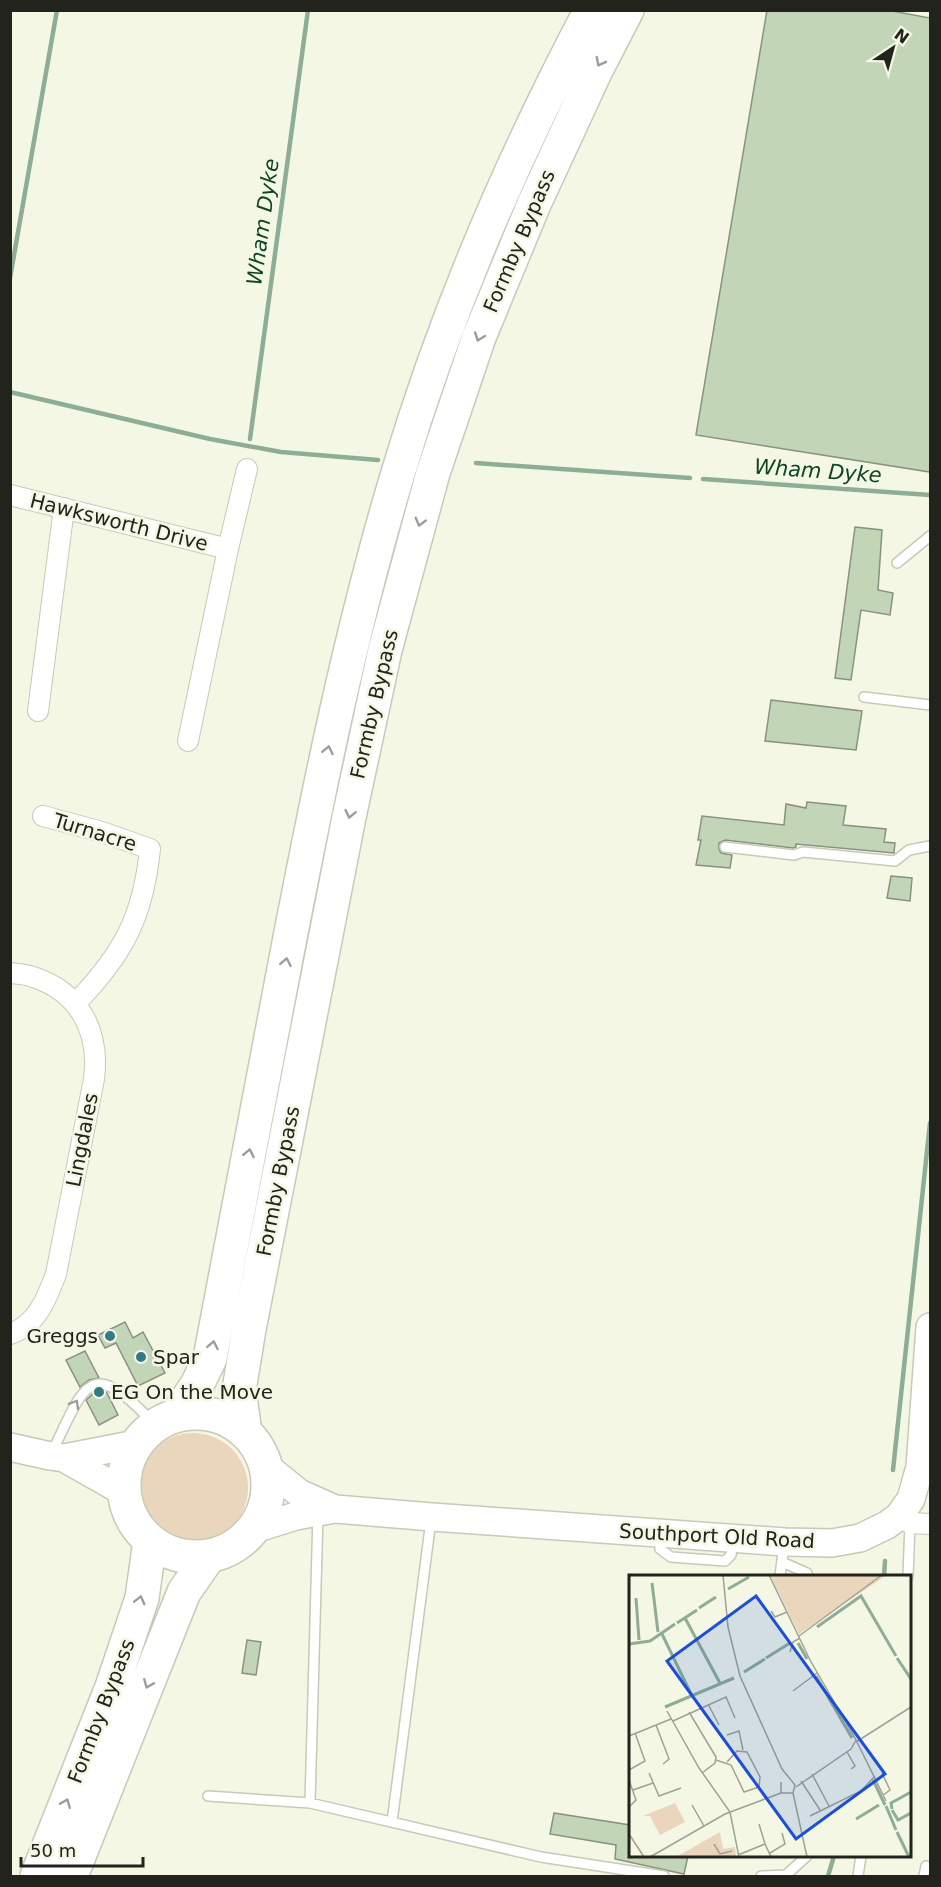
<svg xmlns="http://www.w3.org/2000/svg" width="941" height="1887" font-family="'DejaVu Sans',sans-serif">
	<rect width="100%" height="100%" fill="#f4f7e4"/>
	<path fill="#e9d6bc" d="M138 1488a55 55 0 1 1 110 0a55 55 0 1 1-110 0Z"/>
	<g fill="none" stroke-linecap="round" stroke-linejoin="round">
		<path stroke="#8ead96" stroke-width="4.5" d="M10 278 57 10
			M10 392 210 439 281 452 378 460
			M250 439 308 10
			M476 463 690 478
			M703 479 930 495
			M893 1470 930 1123
			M884 1576 885 1561
			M828 1876 834 1856"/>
	</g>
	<path fill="#c2d6b7" stroke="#889182" stroke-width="1.5" d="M767 10H887L930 18V472L696 435Z
		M855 527 882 530 878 590 893 593 890 615 861 610 851 680 835 678Z
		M771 700 862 711 856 750 765 741Z
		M807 802 846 806 843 825 886 829 884 842 895 843 894 853 796 844V847L793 848 725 840 719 843V849L721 853 732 855 730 868 696 865 701 840H698L702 816 784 825 786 804 806 808Z
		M891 876 912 878 910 901 887 898Z
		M125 1322 133 1338 143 1332 165 1373 138 1386 116 1343 105 1348 98 1335Z
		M85 1351 99 1378 89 1380 80 1387 66 1360Z
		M101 1391 107 1393 118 1415 99 1425 86 1400 94 1393Z
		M247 1640 261 1642 256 1675 242 1673Z
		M554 1813 630 1825V1856H688L684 1874 615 1859 616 1845 550 1834Z"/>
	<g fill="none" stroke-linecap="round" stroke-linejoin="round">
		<defs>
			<path id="lane" d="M897 563 930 536
				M864 697 930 705
				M725 847 794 855 803 852 895 861 909 850 930 846
				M51 1454C85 1386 88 1352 155 1425
				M660 1537V1549L671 1557 725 1561 731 1555 733 1540
				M782 1562 807 1573V1576
				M780 1576 784 1544
				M908 1576 910 1523
				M208 1796 310 1803 541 1857 664 1876
				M310 1803 318 1514
				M392 1822 431 1520
				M761 1876 786 1875 807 1856
				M858 1876 861 1856
				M924 1876 926 1866"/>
			<path id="street" d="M10 495 228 549 188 741
				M228 549 247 469
				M38 711 64 508
				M43 816 102 832 150 849C143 918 123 954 76 1003
				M10 973C18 974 26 974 33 977 80 992 100 1032 94 1079L56 1274C47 1298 37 1325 10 1334
				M899 1516 910 1523 930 1524"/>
			<path id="secondary" d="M10 1447 50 1456 64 1458 136 1444
				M64 1458 124 1492
				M266 1466 299 1493 335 1509
				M254 1529 296 1516 335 1509 432 1517 785 1542 832 1543 860 1538 887 1525 899 1516 911 1499 920 1467 930 1327"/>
			<path id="highway" d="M124 1485a72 72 0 1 1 144 0a72 72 0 1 1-144 0Z
				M177 1415 197 1385 210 1358C237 1221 262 1084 288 948 319 788 351 629 398 473 445 315 513 157 591 10
				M245 1432 239 1390 249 1329 349 817 385 650 433 473 479 337 534 204 595 72 627 10
				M37 1876 112 1687 142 1598 150 1541
				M71 1876 184 1592 209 1556"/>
		</defs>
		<use href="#lane" stroke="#c7cab8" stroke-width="12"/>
		<use href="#street" stroke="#c7cab8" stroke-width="22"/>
		<use href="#secondary" stroke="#c7cab8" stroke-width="30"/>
		<use href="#highway" stroke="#c7cab8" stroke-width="36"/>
		<use href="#lane" stroke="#fff" stroke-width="9"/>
		<use href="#street" stroke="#fff" stroke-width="20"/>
		<use href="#secondary" stroke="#fff" stroke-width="27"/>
		<use href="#highway" stroke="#fff" stroke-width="33"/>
	</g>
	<defs><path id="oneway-chevron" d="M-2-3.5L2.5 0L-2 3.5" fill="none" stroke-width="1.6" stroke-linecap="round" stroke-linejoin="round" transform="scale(1.5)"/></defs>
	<g stroke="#9c9c99">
		<use href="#oneway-chevron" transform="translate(600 62) rotate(118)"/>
		<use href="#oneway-chevron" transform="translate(479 337) rotate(110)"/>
		<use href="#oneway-chevron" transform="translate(420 522) rotate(105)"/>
		<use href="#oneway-chevron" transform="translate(328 750) rotate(-78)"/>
		<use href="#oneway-chevron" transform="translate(350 814) rotate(102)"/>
		<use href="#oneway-chevron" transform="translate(286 962) rotate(-79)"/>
		<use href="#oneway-chevron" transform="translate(249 1153) rotate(-79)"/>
		<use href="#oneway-chevron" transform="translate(213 1345) rotate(-79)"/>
		<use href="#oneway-chevron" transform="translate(75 1404) rotate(-60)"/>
		<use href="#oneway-chevron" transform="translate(140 1600) rotate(-76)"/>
		<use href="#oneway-chevron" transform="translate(148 1684) rotate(112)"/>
		<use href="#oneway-chevron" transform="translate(66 1803) rotate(-68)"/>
	</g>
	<g fill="#337986" stroke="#f4f7e4" stroke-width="2">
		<circle cx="110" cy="1336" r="6"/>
		<circle cx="141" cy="1357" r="6"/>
		<circle cx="99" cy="1392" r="6"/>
	</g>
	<g text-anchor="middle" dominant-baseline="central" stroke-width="5" stroke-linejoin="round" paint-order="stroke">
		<g font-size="20" fill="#22231c" stroke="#f4f7e4">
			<text transform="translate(519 241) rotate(-67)">Formby Bypass</text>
			<text transform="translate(119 522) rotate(14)">Hawksworth Drive</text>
			<text transform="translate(374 704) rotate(-77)">Formby Bypass</text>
			<text transform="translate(95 832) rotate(17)">Turnacre</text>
			<text transform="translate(82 1140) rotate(-79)">Lingdales</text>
			<text transform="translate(278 1181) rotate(-79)">Formby Bypass</text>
			<text transform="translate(717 1536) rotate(3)">Southport Old Road</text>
			<text transform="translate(101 1711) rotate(-69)">Formby Bypass</text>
		</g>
		<g font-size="20" fill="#22231c" stroke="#f4f7e4" text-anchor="start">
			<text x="98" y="1336" text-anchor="end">Greggs</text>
			<text x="153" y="1357">Spar</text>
			<text x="111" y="1392">EG On the Move</text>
		</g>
		<g font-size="21" font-style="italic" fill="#0f4526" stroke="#f4f7e4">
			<text transform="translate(263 222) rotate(-82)">Wham Dyke</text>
			<text transform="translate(818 471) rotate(4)">Wham Dyke</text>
		</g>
	</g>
	<g transform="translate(629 1575)">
		<rect width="282" height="282" fill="#f4f7e4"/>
		<path d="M141 0H258L170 59ZM46 228 56 247 31 260 21 241H14ZM91 257 94 274 106 272 107 282H47Z" fill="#e9d6bc"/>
		<path fill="none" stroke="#8ead96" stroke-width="3" d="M23 8 29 57M99 14 120 2M7 23 10 65M70 33 87 22M56 43 92 110M48 48 68 35M188 52 232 21 267 81M33 59 63 121M169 68 178 84M0 69 21 66 46 49M137 83 161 68M268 83 282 104M115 97 136 84M187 101 223 163M36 132 105 103M244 205 256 230M257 231 267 255M263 234 262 228 282 217M263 235 269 245 282 238M227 244 250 230M268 257 280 282"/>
		<path fill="none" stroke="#a0a294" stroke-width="1.5" d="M94 0 99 52 111 101 153 194 166 210 164 218H152V207M140 0 181 85 227 165 222 174 167 212M142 36 146 42 158 37M170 61 253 0M161 77 164 67 171 63M164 116 188 98M79 129 90 150M38 136 70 193 101 237 110 282M60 137 87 182 86 188 73 198M44 146 97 122 106 143M27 150 40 184 34 189M98 160 110 156 114 175M0 161 42 144M227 167 282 132M228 167 257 226M218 177 226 191 222 194M87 185 102 190 115 217 130 212 131 202 118 177 108 176 98 187M0 195 16 186 6 158M20 198 30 221 52 213M253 198 261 215 254 220M183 199 200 231M0 205 7 225 0 232M172 206 191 235M4 215 24 208M164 218 178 282M137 222 151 243M63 230 75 251M181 241 232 216 246 201M130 249 136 269M0 259 15 282M85 269 91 279 103 276M141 278 156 269 153 258M109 280 136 269 142 282M21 282 96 239 152 218"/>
		<path fill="#1d4ed8" fill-opacity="0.15" stroke="#1d4ed8" stroke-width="3" d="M127 21 256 199 167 264 38 86Z"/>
		<rect width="282" height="282" fill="none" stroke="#22231c" stroke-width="3"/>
	</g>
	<rect width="941" height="1887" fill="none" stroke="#22231c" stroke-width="24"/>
	<g transform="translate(893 48) rotate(36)" stroke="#f4f7e4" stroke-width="4.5" paint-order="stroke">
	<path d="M0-4.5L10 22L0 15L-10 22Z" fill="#22231c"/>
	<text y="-9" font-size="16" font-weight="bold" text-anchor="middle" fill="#22231c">N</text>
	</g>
	<path d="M21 1857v9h122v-9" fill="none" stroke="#22231c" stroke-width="3"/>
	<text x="30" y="1857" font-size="18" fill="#22231c" stroke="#f4f7e4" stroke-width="4.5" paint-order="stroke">50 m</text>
</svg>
